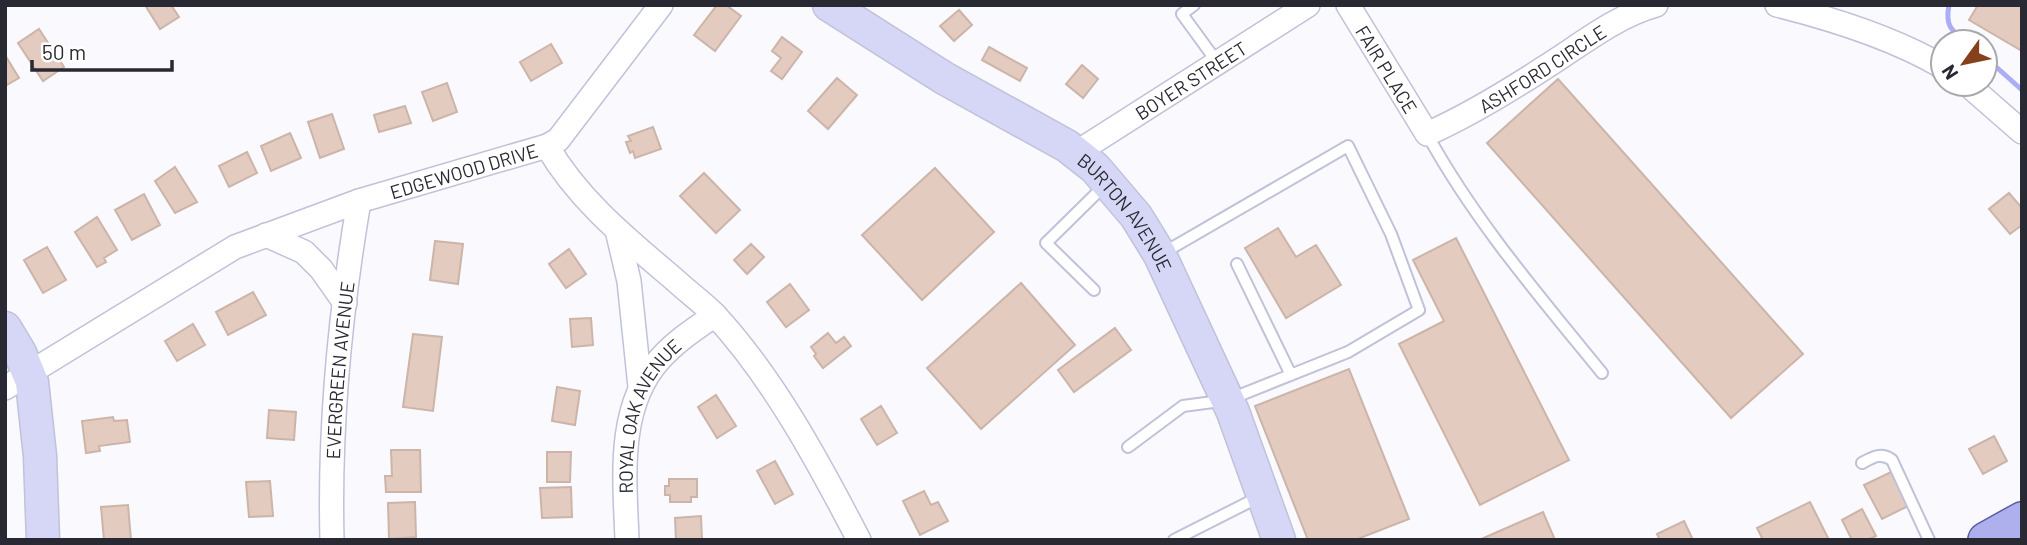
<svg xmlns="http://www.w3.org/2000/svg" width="2027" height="545" font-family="Barlow,sans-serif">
	<rect width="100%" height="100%" fill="#f9f9fe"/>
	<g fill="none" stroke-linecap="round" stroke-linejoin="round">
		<path stroke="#aaaef6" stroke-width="5" d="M1949 5C1945 26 1951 30 1966 42
			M1985 57 2022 90"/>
	</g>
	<path fill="#e4cbc0" stroke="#ccb4a9" stroke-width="2" d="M145 5H171L179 17 160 29Z
		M717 5H726L741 16 715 51 694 35Z
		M1978 5H2022V51L1969 20Z
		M959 10 972 25 954 41 940 26Z
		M39 29 64 67 43 81 18 43Z
		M782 37 802 52 782 79 771 71 781 58 772 51Z
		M551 44 562 63 531 81 520 62Z
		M989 47 1027 68 1020 81 982 60Z
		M5 55 19 78 5 86Z
		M1082 65 1098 79 1083 98 1066 84Z
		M837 78 857 95 828 129 808 111Z
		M1558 79 1803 354 1731 418 1487 143Z
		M447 83 457 112 433 121 422 92Z
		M405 106 411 123 379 132 374 115Z
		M332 114 344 149 320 158 308 122Z
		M653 127 661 149 635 158 633 151 630 153 626 142 631 141 628 136Z
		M290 133 301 158 271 171 261 146Z
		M247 152 257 173 229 187 219 166Z
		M175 167 197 202 175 213 155 181Z
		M935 168 994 232 922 300 862 235Z
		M704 173 740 210 716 233 680 196Z
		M2009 193 2022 208V225L2010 234 1989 209Z
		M144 194 160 225 132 240 115 210Z
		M97 217 117 250 104 258 106 262 97 267 75 232Z
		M1278 228 1296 257 1316 245 1341 285 1286 318 1245 248Z
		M1456 238 1569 460 1480 505 1399 344 1444 321 1413 260Z
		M435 241 463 244 458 284 430 280Z
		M751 244 764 257 747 274 734 260Z
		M47 247 66 280 43 293 24 260Z
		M569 249 586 274 566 288 549 264Z
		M1021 283 1075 345 981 429 927 368Z
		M790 284 809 310 786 327 767 302Z
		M253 292 266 315 228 335 216 312Z
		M591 318 593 345 572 347 570 319Z
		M193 324 205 345 177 361 165 341Z
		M1115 328 1131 350 1074 392 1058 370Z
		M828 333 836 343 844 337 851 346 823 368 814 356 816 354 811 347Z
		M413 334 442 337 433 411 403 407Z
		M1349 369 1409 519 1355 540H1308L1255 406Z
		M557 387 580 391 575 425 552 421Z
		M716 395 736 426 717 438 698 407Z
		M881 406 897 433 877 445 861 419Z
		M269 410 296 412 294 440 267 438Z
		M113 417 114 421 127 420 130 442 99 446 100 451 86 453 82 421Z
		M1994 436 2007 461 1983 474 1969 449Z
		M391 450H420L421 492H386L385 476H392Z
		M547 452H571L570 482H547Z
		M775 461 793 494 775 504 757 471Z
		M1891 472 1908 506 1882 519 1864 485Z
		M669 479H697V497H691V502H670V495H665V486H669Z
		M270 481 273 516 249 517 246 482Z
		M571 487 572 517 542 518 540 488Z
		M924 491 931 505 938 502 948 521 920 535 903 501Z
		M415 502 416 537 389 539 388 503Z
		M1810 502 1829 540H1763L1757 528Z
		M128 505 131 540H104L101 507Z
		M1862 509 1876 536 1867 540H1852L1842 520Z
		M1543 512 1555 540H1479Z
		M701 516 702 540H676L675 518Z
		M1684 521 1693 540H1660L1657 534Z"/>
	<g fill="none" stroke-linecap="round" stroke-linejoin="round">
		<defs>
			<path id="lane" d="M1194 5 1182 14 1217 62
				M1427 134C1474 220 1540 297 1602 373
				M1237 264 1291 375
				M1094 290 1046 243 1105 185
				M1128 447 1183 406 1228 400 1348 352 1419 310 1391 234 1348 146 1163 253
				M1862 463C1873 457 1881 452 1892 460L1929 540
				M1174 540 1261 496"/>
			<g id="street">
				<path id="s1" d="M1348 5 1427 134C1468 116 1507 92 1544 68 1581 45 1614 17 1656 5"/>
				<path d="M1777 5C1833 19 1894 38 1943 67"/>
				<path d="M1967 84 2022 132"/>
				<path d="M547 146C578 200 628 240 675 280 688 292 703 303 715 315 774 379 819 463 859 540"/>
				<path id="s2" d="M1076 153 1308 5"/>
				<path d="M617 230 629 281 640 387"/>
				<path d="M266 235 304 252 321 269 345 303"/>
				<path id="s3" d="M5 388 235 247 359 201 547 146 558 140 661 5"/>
				<path id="s4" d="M332 540C329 426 340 313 359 201"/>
				<path id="s5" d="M627 540C625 480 616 407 660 359 676 341 696 328 715 315"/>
			</g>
			<g id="secondary">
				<path id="s6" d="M829 5 944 78 1067 146 1095 168 1136 216 1160 255 1233 412 1279 540"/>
				<path d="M5 328 20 353 32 382 40 456 43 540"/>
			</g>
			<path id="primary" d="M1986 540 2022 520"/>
		</defs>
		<use href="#lane" stroke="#bfc2d9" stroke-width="14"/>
		<use href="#street" stroke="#bfc2d9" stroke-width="26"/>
		<use href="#secondary" stroke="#bfc2d9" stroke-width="35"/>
		<use href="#primary" stroke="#5c5da4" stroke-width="38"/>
		<use href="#lane" stroke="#fff" stroke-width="10"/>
		<use href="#street" stroke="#fff" stroke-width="23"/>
		<use href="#secondary" stroke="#d6d7f6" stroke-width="32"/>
		<use href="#primary" stroke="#aeafed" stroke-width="35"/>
	</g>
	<g text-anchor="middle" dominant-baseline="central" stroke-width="7" stroke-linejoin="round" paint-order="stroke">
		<g font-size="19" fill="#282932" stroke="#fff">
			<text stroke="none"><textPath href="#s1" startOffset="284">ASHFORD CIRCLE</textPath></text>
			<text stroke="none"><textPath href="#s1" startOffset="75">FAIR PLACE</textPath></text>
			<text stroke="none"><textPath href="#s2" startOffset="136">BOYER STREET</textPath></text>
			<text stroke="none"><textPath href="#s3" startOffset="511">EDGEWOOD DRIVE</textPath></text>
			<text stroke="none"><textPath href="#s6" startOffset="366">BURTON AVENUE</textPath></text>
			<text stroke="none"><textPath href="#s4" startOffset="170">EVERGREEN AVENUE</textPath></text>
			<text stroke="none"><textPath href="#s5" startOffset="130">ROYAL OAK AVENUE</textPath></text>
		</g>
	</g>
	<rect width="2027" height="545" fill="none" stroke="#282932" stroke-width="14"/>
	<g transform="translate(1964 63) rotate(237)"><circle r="33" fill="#ffffff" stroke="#a9a9ad" stroke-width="2"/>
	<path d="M0-5L12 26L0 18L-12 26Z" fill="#86401b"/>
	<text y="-10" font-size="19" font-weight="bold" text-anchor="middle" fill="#282932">N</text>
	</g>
	<path d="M32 60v10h140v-10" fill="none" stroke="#282932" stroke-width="3.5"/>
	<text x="42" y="60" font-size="21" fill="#282932" stroke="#ffffff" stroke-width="5" paint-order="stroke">50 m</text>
</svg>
